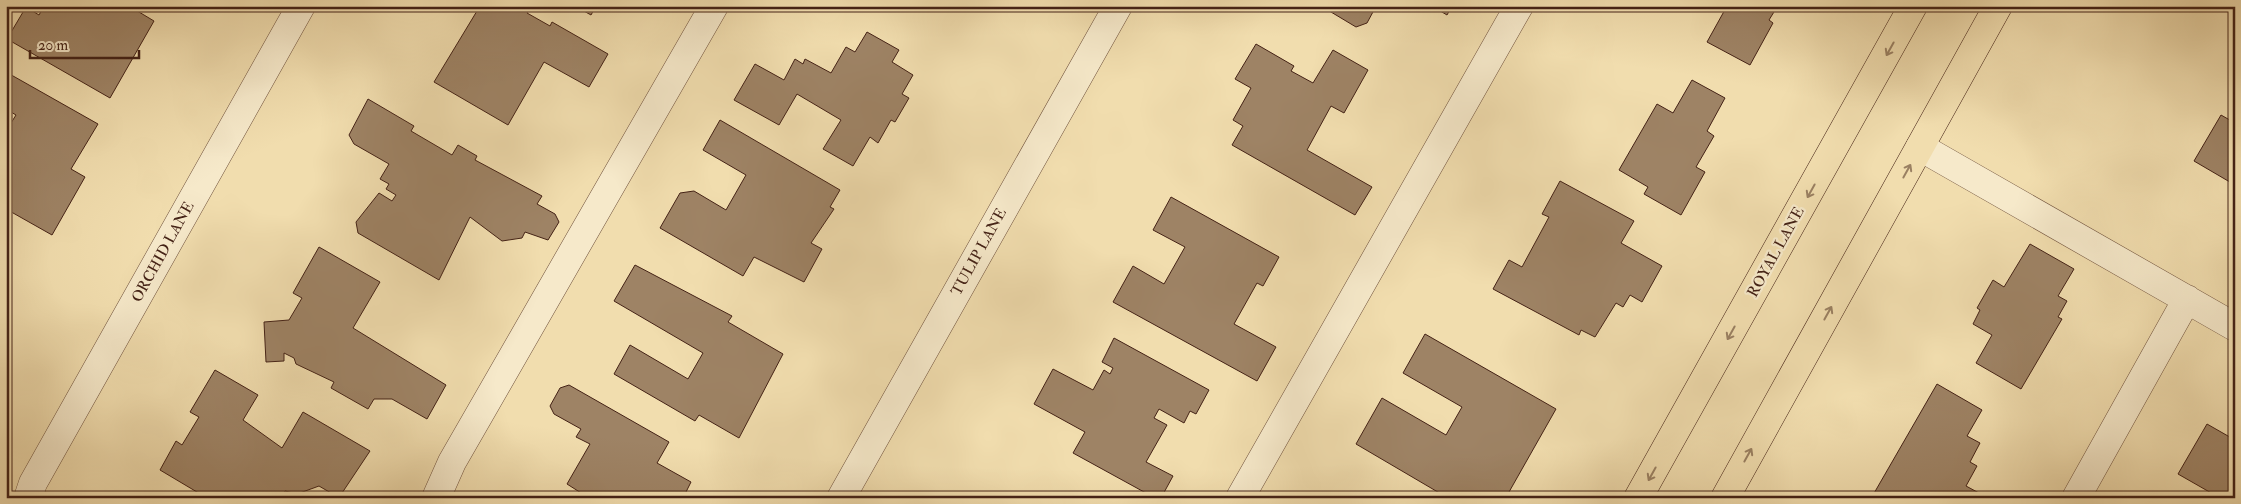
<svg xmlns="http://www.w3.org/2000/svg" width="2241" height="504" font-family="'IM FELL Double Pica',serif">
	<rect width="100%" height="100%" fill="#f1ddae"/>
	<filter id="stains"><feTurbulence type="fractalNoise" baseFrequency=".004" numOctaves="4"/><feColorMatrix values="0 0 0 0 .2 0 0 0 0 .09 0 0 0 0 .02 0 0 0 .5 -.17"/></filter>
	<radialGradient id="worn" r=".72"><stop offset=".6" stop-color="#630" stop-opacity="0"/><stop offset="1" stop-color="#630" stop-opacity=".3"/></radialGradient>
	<path fill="#9e8365" stroke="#442216" d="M44 6H129L154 21 110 98 7 39 26 7 39 15Z
		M480 6H531L527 13 550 26 552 22 608 54 589 87 544 62 508 125 434 82Z
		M575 6H596L591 15Z
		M1321 6H1372L1374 10 1367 23 1356 27Z
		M1432 6H1452L1447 15Z
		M1727 6 1777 7 1769 20 1773 23 1750 65 1707 42Z
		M867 32 899 50 892 62 913 75 902 94 909 98 895 122 891 120 878 143 870 137 853 166 823 149 841 120 797 94 779 125 734 100 755 64 784 80 795 59 803 64 805 59 831 73 846 47 855 52Z
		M1256 44 1294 66 1291 71 1313 83 1333 50 1368 70 1344 113 1331 106 1307 150 1372 187 1355 215 1232 145 1243 126 1233 120 1251 88 1235 79Z
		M6 72 98 124 71 169 85 177 52 235 6 209V131L16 115 6 109Z
		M1692 80 1725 98 1707 131 1714 136 1696 167 1705 172 1681 215 1644 194 1648 187 1619 170 1657 104 1673 113Z
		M368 99 414 126 411 131 452 155 458 145 477 156 475 160 542 196 537 204 555 214 559 222 548 240 525 232 522 238 502 241 470 217 439 280 358 233 356 222 379 193 392 201 396 195 386 189 389 184 380 179 389 164 354 144 349 135Z
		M2221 115 2235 123V185L2194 161Z
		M720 120 840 190 830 207 834 209 811 243 822 249 804 282 754 257 743 276 660 228 680 193 694 191 726 210 746 175 703 150Z
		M1560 181 1634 221 1621 243 1662 266 1642 302 1630 295 1623 307 1616 303 1595 337 1581 330 1579 335 1493 289 1509 260 1522 267 1549 217 1542 214Z
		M1171 197 1279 257 1263 286 1257 283 1234 324 1276 347 1257 381 1113 302 1133 266 1164 284 1185 247 1153 230Z
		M2030 244 2074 269 2058 296 2067 301 2058 317 2062 319 2021 389 1976 363 1992 335 1973 324 1980 310 1977 308 1993 280 2004 287Z
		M319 247 380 282 353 328 446 385 427 419 392 399H374L368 409 331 388 334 382 296 364 294 358 284 353V361L266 362 264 322 289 320 302 298 293 293Z
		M635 265 732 316 728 322 783 354 739 438 699 415 695 421 614 374 630 345 688 379 703 353 614 301Z
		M1425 334 1556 409 1509 492 1520 498H1448L1356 444 1382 398 1446 435 1462 407 1403 373Z
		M1114 338 1209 390 1196 414 1190 411 1184 423 1159 409 1154 418 1167 425 1146 462 1173 476 1161 498H1155L1073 453 1085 432 1034 404 1053 369 1093 390 1104 370 1110 374 1113 368 1102 362Z
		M215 370 258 395 243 420 282 448 303 412 370 451 342 493H331L319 486 297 494 285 491 282 498H207L160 470 176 441 182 445 199 417 190 412Z
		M1937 384 1982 410 1967 436 1980 443 1970 462 1977 466 1966 486 1979 493 1976 498H1878L1873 495Z
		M569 385 669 442 657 463 691 482 683 498H589L567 484 590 444 576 437 581 429 554 414 550 406 560 388Z
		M2207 424 2235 440V498H2220L2178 474Z"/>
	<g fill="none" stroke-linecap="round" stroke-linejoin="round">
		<defs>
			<path id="minor" d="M1920 147 2235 327
				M28 498 33 483 301 6
				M436 498 452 462 714 6
				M841 498 1118 6
				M1240 498 1519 6
				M2076 498 2187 299"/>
			<path id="major" d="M1638 498 1913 6
				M1725 498 1998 6"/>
		</defs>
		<use href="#minor" stroke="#6f513c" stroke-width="29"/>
		<use href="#major" stroke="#442216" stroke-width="29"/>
		<use href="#minor" stroke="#f6e9ca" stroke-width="28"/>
		<use href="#major" stroke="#f1ddae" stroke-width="28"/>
	</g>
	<defs><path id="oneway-shaft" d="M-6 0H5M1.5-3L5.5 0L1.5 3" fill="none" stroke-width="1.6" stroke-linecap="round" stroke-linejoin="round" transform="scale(1.25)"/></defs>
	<g stroke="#9a8062">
		<use href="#oneway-shaft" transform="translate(1890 49) rotate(119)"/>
		<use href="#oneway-shaft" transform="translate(1907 171) rotate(-61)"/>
		<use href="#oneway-shaft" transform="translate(1811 191) rotate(119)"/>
		<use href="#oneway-shaft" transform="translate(1828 313) rotate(-61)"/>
		<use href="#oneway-shaft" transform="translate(1731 333) rotate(119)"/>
		<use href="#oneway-shaft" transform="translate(1748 455) rotate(-61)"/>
		<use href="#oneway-shaft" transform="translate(1652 474) rotate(119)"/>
	</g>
	<g text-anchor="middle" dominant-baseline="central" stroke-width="4.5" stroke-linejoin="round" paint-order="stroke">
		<g font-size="15" fill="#442216" stroke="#f6e9ca">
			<text transform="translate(163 252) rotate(-61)">ORCHID LANE</text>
			<text transform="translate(979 252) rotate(-61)">TULIP LANE</text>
			<text transform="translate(1776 252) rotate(-61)">ROYAL LANE</text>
		</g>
	</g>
	<rect width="2241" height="504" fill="none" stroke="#f1ddae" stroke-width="25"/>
	<rect x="8" y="8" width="2226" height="489" fill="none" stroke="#442216" stroke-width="2.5"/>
	<rect x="12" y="12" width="2216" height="479" fill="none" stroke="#442216"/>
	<path d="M30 50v8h109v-8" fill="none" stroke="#442216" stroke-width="2.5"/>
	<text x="38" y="50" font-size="15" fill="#442216" stroke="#f6e9ca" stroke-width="4" paint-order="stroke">20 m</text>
	<rect width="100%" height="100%" filter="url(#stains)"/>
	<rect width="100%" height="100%" fill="url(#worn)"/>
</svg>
